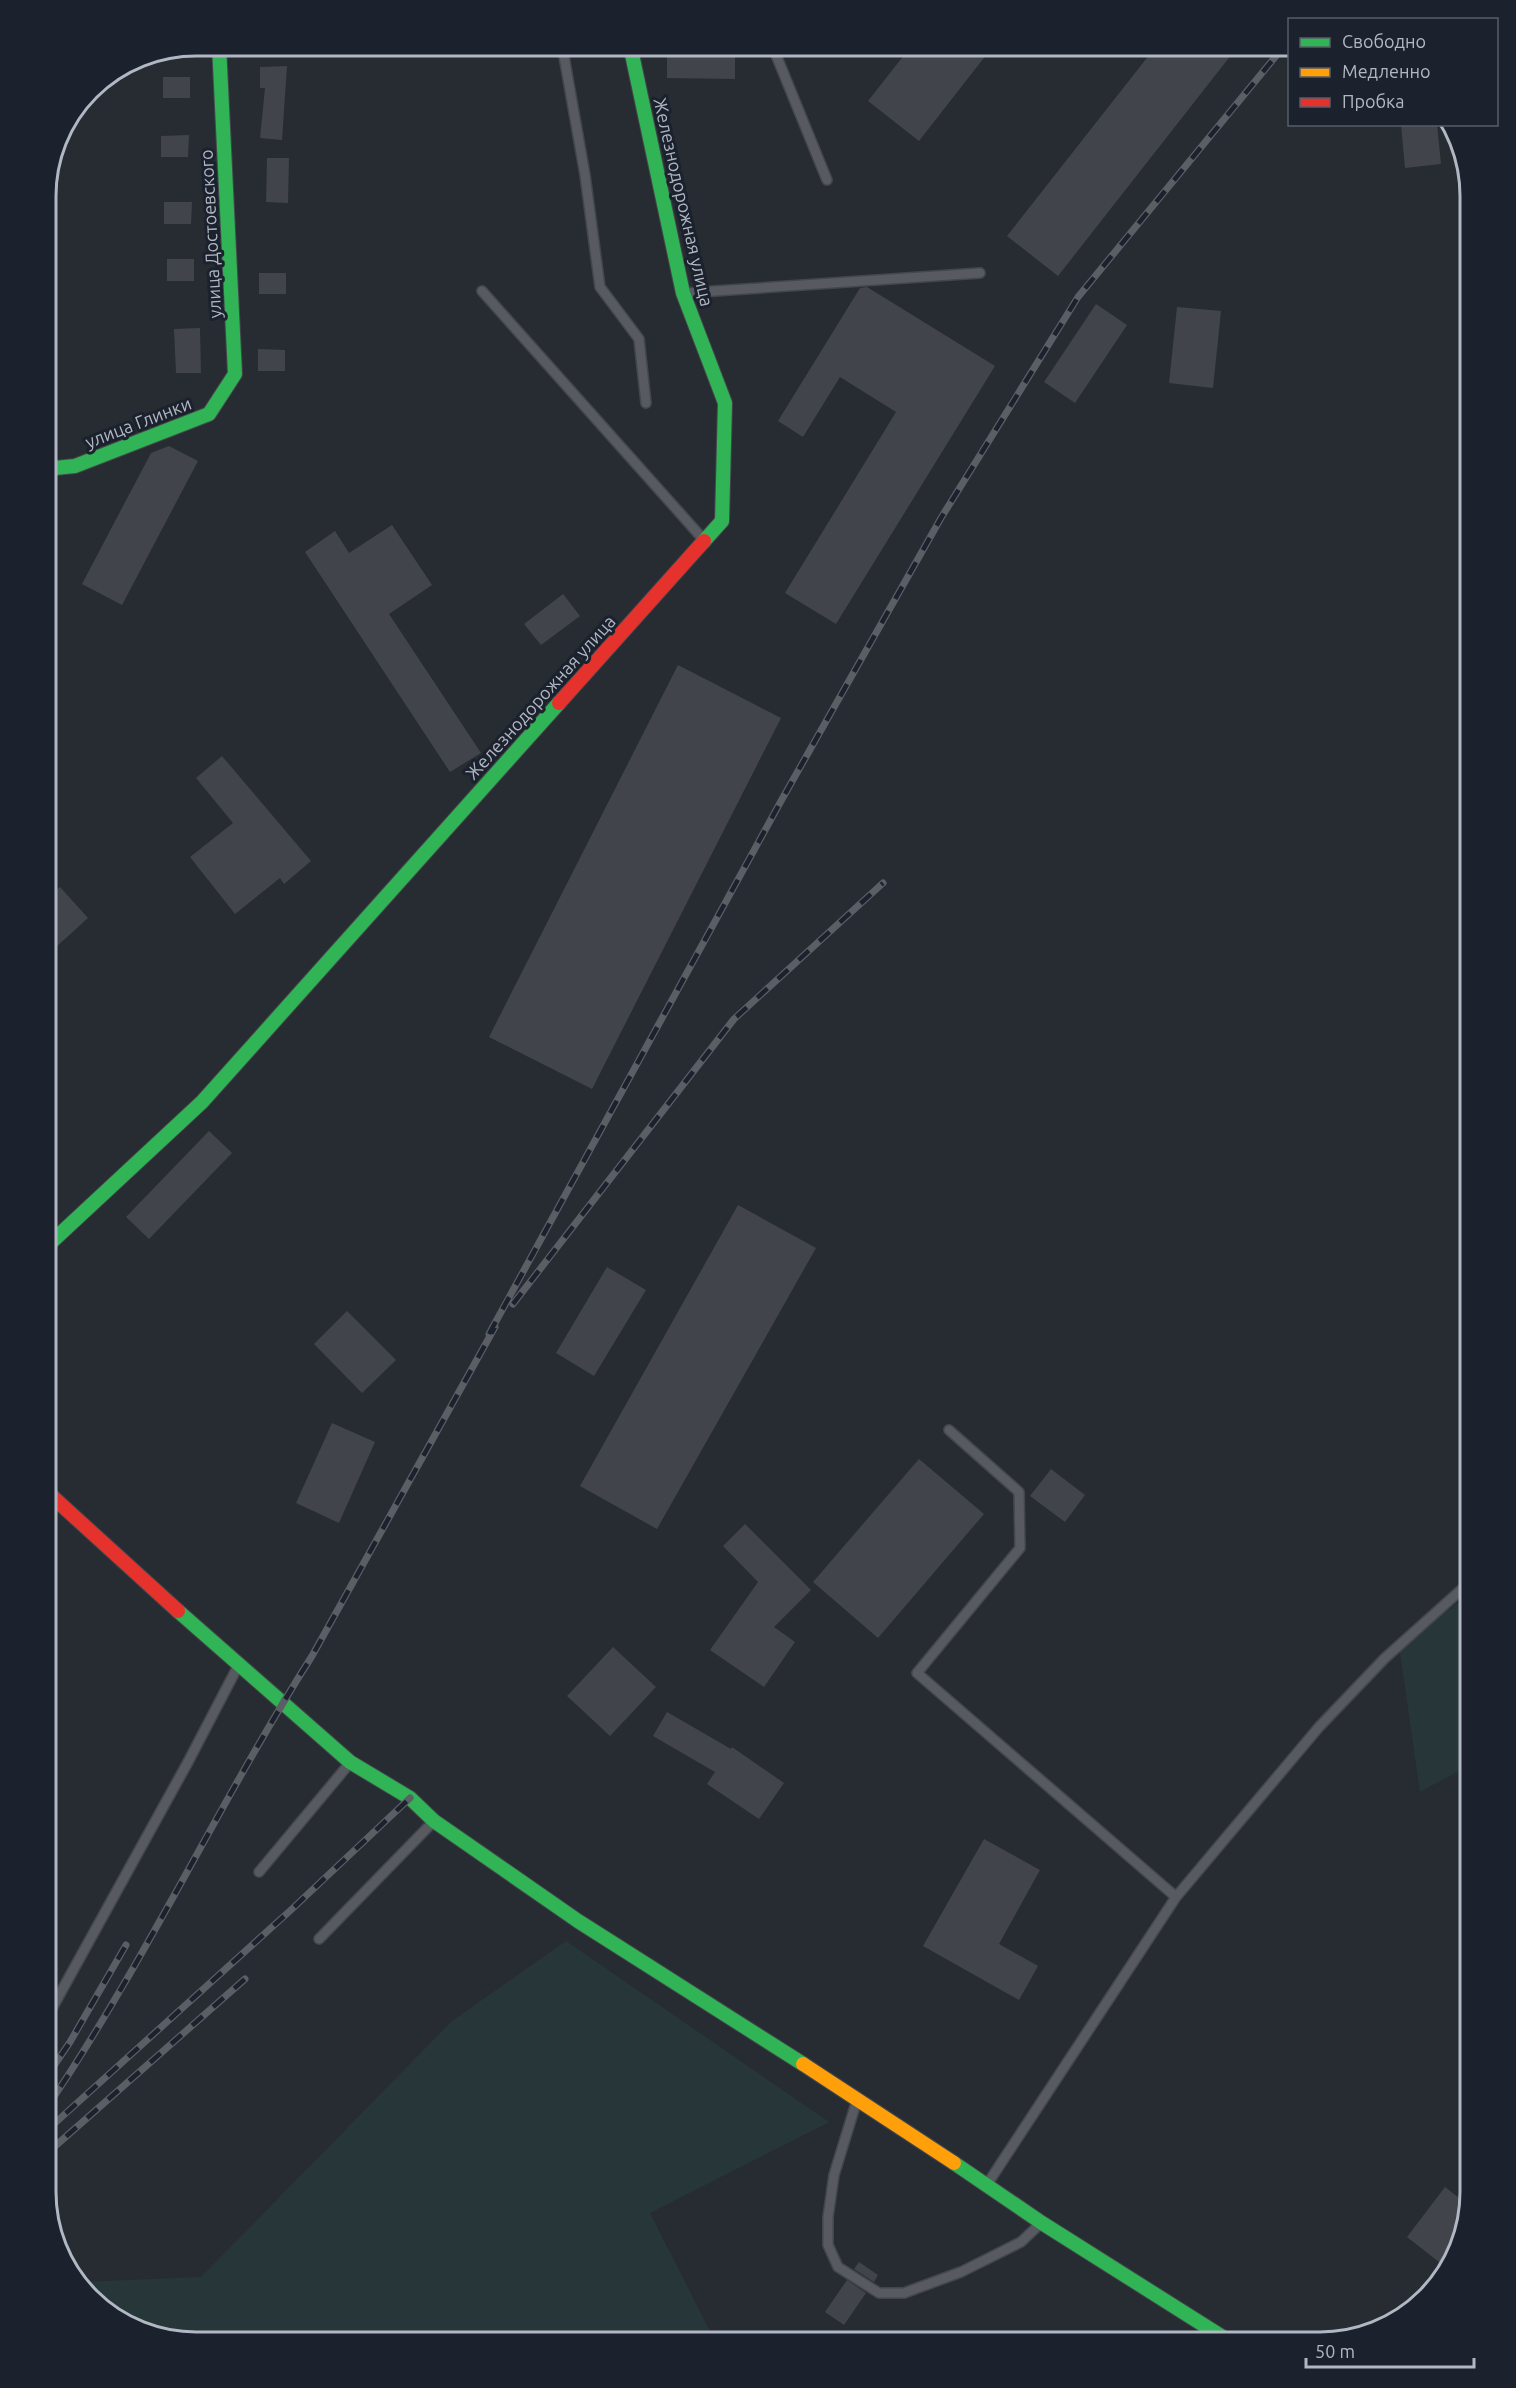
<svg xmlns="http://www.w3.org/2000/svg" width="1516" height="2388" font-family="Ubuntu,sans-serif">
	<rect width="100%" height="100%" fill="#272c32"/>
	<path fill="#273739" d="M1471 1594V1764L1420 1792 1399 1645Z
		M566 1941 829 2122 650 2213 716 2343H186L112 2318 81 2282 201 2277 452 2021Z"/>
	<path fill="#41454b" d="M667 45 735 46V79L667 78Z
		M912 45H994L919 141 868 101Z
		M1157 45H1239L1058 276 1007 236Z
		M287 66 282 140 260 138 265 88H260V67Z
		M163 77H190V98H163Z
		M1401 124H1437L1441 164 1405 168Z
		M189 135 188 157H161V136Z
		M267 158H289L288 203 266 202Z
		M164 202H192L191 224H164Z
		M167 259H194V281H167Z
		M259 273H286V294H259Z
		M867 287 995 366 836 624 785 593 896 412 840 377 803 437 778 421 860 288Z
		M1096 304 1127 325 1075 403 1044 382Z
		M1177 307 1221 311 1213 388 1169 383Z
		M200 328 201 373H176L174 329Z
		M258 349 285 350V371H258Z
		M169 446 198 461 122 605 82 584 151 453Z
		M392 525 432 585 389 614 481 753 450 772 305 552 335 531 349 553Z
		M563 594 580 616 541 645 524 624Z
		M678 665 781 718 592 1089 489 1037Z
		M222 756 311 861 284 884 280 878 235 914 190 857 233 823 196 778Z
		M60 887 88 918 45 957V900Z
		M209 1131 232 1153 149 1239 126 1217Z
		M738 1205 816 1248 657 1529 580 1486Z
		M607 1267 646 1290 594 1376 556 1353Z
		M347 1311 396 1360 362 1393 314 1344Z
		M332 1423 375 1442 339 1523 296 1503Z
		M919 1459 984 1514 878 1638 813 1582Z
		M1051 1469 1085 1495 1065 1522 1030 1496Z
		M745 1524 811 1590 774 1627 795 1642 764 1687 710 1650 758 1582 723 1546Z
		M613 1647 656 1687 610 1736 567 1696Z
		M667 1712 731 1749 732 1747 784 1783 759 1819 707 1784 715 1772 653 1736Z
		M984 1839 1040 1870 999 1944 1038 1966 1019 2000 923 1946Z
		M1445 2187 1467 2204 1448 2269 1407 2237Z
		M859 2262 878 2275 874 2282 854 2269Z
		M847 2280 866 2293 844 2325 825 2312Z"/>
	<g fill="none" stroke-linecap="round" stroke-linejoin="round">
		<defs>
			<path id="lane" d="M562 45 585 175 600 287 639 339 646 403
				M772 45 827 180
				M482 291 703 539
				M685 293 980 273
				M949 1430 1019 1492 1020 1548 917 1673 1176 1897
				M259 1872 349 1764
				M319 1939 432 1823
				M45 2021 188 1762 237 1668
				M857 2100 834 2175 828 2217V2245L838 2267 879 2293H904L961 2272 1021 2242 1040 2224
				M988 2183 1176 1897 1319 1727 1385 1658 1471 1581"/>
			<path id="fast" d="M630 45 683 293 725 403 722 521 704 541
				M45 469 75 466 209 414 235 374 219 45
				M45 1248 202 1102 559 703
				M178 1611 350 1762 410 1798 434 1821 578 1921 803 2064
				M954 2163 1042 2223 1232 2343"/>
			<path id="slow" d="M803 2064 954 2163"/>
			<path id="jam" d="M559 703 704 541
				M45 1490 178 1611"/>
		</defs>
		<use href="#lane" stroke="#43474c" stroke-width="12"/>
		<use href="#fast" stroke="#43474c" stroke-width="16"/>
		<use href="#slow" stroke="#43474c" stroke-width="16"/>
		<use href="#jam" stroke="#43474c" stroke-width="16"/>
		<use href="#lane" stroke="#575a61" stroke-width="9"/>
		<use href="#fast" stroke="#30b455" stroke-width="14"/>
		<use href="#slow" stroke="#ff9f0a" stroke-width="14"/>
		<use href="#jam" stroke="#e5322d" stroke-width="14"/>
		<defs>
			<path id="rail" d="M513 1304 734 1019 883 883
				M489 1334 781 801 941 518 1078 297 1285 45
				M45 2079 70 2042 126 1945
				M45 2110C144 1965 218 1804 312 1656L495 1327
				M45 2132 292 1909 410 1798
				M45 2155 245 1979"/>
		</defs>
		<use href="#rail" stroke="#5b5e65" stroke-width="7"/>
		<use href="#rail" stroke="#1b222d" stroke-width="4.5" stroke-dasharray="14" stroke-linecap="butt"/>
	</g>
	<g text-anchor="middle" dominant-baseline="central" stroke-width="6" stroke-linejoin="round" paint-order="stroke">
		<g font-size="18" fill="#b1b8c4" stroke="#1b222d">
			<text transform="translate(684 202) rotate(77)">Железнодорожная улица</text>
			<text transform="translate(210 234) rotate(-93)">улица Достоевского</text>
			<text transform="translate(138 422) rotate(-21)">улица Глинки</text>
			<text transform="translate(540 697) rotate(-48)">Железнодорожная улица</text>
		</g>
	</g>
	<path d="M0 0H1516V2388H0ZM196 56H1320A140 140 0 0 1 1460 196V2192A140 140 0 0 1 1320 2332H196A140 140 0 0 1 56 2192V196A140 140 0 0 1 196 56Z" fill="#1b222d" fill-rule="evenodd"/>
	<path fill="none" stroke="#b1b8c4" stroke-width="3" d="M196 56H1320A140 140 0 0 1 1460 196V2192A140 140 0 0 1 1320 2332H196A140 140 0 0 1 56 2192V196A140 140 0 0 1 196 56Z"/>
	<rect x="1288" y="18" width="210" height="108" fill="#1b222d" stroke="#575e69" stroke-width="1.5"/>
	<rect x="1300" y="38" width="30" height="9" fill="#30b455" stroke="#575e69" stroke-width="1.5"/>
	<text x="1342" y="48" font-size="18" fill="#b1b8c4">Свободно</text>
	<rect x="1300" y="68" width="30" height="9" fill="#ff9f0a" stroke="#575e69" stroke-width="1.5"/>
	<text x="1342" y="78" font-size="18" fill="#b1b8c4">Медленно</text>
	<rect x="1300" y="98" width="30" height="9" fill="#e5322d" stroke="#575e69" stroke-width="1.5"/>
	<text x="1342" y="108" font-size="18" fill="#b1b8c4">Пробка</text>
	<path d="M1306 2358v9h168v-9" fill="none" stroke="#b1b8c4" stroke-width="3"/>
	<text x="1315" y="2358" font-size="18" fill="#b1b8c4" stroke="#1b222d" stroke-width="4.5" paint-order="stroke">50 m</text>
</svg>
